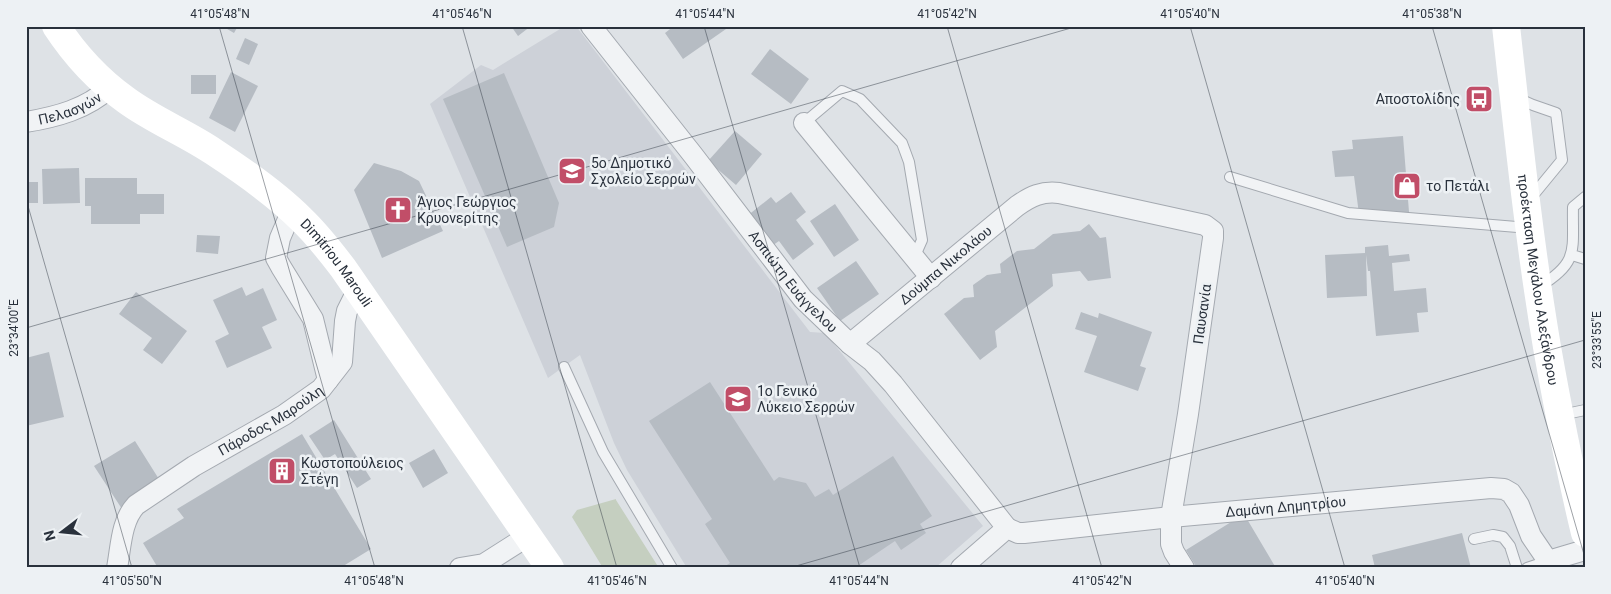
<svg xmlns="http://www.w3.org/2000/svg" width="1611" height="594" font-family="Roboto,sans-serif">
	<rect width="100%" height="100%" fill="#dee2e6"/>
	<path fill="#cdd1d8" d="M565 26H576L810 332 825 333 983 526 935 568H687L627 470 614 443 580 355 548 378 430 104 481 65 493 70Z"/>
	<path fill="#c5cfc0" d="M616 499V500L659 568H603L572 517 577 510Z"/>
	<path fill="#b6bcc3" d="M222 26H238L234 33Z
		M511 26H531L518 36Z
		M674 26H724L726 29 683 59 665 33Z
		M245 38 258 44 249 65 236 59Z
		M770 49 809 79 791 104 751 74Z
		M231 72 258 86 235 132 209 118Z
		M504 73 559 203 554 227 507 247 443 99Z
		M191 75H216V94H191Z
		M735 131 762 154 736 185 708 161Z
		M1403 136 1409 212 1359 214 1354 176 1335 177 1332 151 1353 149 1352 140Z
		M374 163 401 171 419 181 443 231 382 258 354 190Z
		M79 168 80 203 43 204 42 169Z
		M85 178H137V194H164V214H140V224H91V206H85Z
		M26 182H38V203H26Z
		M791 192 806 212 796 220 814 244 793 260 779 241 766 250 742 220 771 197 776 203Z
		M835 204 859 240 834 257 810 221Z
		M1089 224 1100 238 1106 237 1111 278 1088 281 1080 271 1052 274 1053 286 995 331 997 347 980 360 944 314 964 298 974 297 973 285 987 275 1001 273 1000 264 1017 251 1034 249 1053 234 1080 231Z
		M197 235 220 236 218 254 196 252Z
		M1388 245 1389 256 1409 254 1410 261 1392 263 1394 291 1426 288 1428 312 1417 313 1419 332 1376 336 1370 271H1368L1366 255 1367 296 1327 298 1325 255 1365 253V247Z
		M856 261 879 294 840 321 817 288Z
		M242 287 246 296 263 288 277 320 262 327 272 348 227 368 215 341 229 334 213 300Z
		M136 292 187 331 162 364 143 350 152 338 119 314Z
		M1081 312 1098 318 1099 313 1152 332 1140 366 1146 368 1138 391 1084 372 1097 336 1075 329Z
		M49 352 64 417 26 426V358Z
		M710 382 774 481 779 477 806 483 815 497 829 489 833 495 893 456 932 516 920 524 926 533 901 550 895 541 855 568H722L730 563 705 524 712 519 649 421Z
		M334 420 371 479 357 488 335 454 325 460 309 436Z
		M302 434 371 549 340 568H158L143 543 184 518 177 509Z
		M135 441 162 484 122 509 94 466Z
		M434 449 448 473 423 488 409 463Z
		M1244 514 1276 568H1197L1186 550Z
		M1462 533 1471 568H1375L1372 555Z"/>
	<g fill="none" stroke-linecap="round" stroke-linejoin="round">
		<defs>
			<path id="service" d="M1517 98 1533 105 1556 113 1562 160 1530 199
				M804 123 842 91 860 99 902 143 909 162 922 240 914 258
				M1230 177 1348 213 1528 228
				M1572 255 1585 259
				M1540 286C1580 262 1572 249 1573 207L1585 197
				M564 367 603 452 672 568
				M1561 415 1585 410
				M1474 539 1493 535 1503 537 1510 546 1517 568
				M1527 568 1548 561"/>
			<g id="minor">
				<path id="s1" d="M591 26 693 155 803 299 850 344 872 361 893 384 1007 528"/>
				<path id="s2" d="M26 122C56 117 87 109 109 88"/>
				<path d="M804 123 931 278"/>
				<path id="s3" d="M850 344 1017 206C1031 196 1042 191 1059 193L1205 225 1213 231V238L1188 414 1171 517V544L1174 552 1184 568"/>
				<path d="M328 380 342 362 345 321 347 311 353 299 361 292"/>
				<path id="s4" d="M117 568C121 547 121 521 136 505L194 466 284 415 321 389 328 380 313 319 281 267 276 258 280 238 292 210"/>
				<path d="M460 568 484 564 528 536"/>
				<path id="s5" d="M961 568 1007 528 1018 533H1024L1171 517 1491 488 1504 489 1511 493 1519 505 1531 536 1548 561 1585 550"/>
			</g>
		</defs>
		<use href="#service" stroke="#a4a9b0" stroke-width="12"/>
		<use href="#minor" stroke="#a4a9b0" stroke-width="22"/>
		<use href="#service" stroke="#f1f3f5" stroke-width="10"/>
		<use href="#minor" stroke="#f1f3f5" stroke-width="20"/>
		<g stroke="#fff" stroke-width="28">
			<path id="s6" d="M56 26C75 55 98 80 126 100 153 120 186 133 214 152 243 171 276 194 301 219 317 234 330 251 343 268L550 568"/>
			<path id="s7" d="M1506 26C1518 133 1529 241 1547 347 1558 409 1570 471 1585 533"/>
		</g>
	</g>
	<path fill="none" stroke="#29313c" stroke-width="1" stroke-opacity="0.45" d="M219 26 375 568M462 26 617 568M704 26 860 568M947 26 1102 568M1190 26 1345 568M1432 26 1585 558M26 199 132 568M26 328 1078 26M789 568 1585 340"/>
	<defs>
		<symbol id="bus-square" viewBox="-11 -11 22 22"><rect x="-9" y="-9" width="18" height="18" rx="4" fill="#c14e68" stroke="#edf1f4"/><path d="M-5-6H5V4H4V6H2V4H-2V6H-4V4H-5ZM-3.5-4V0h7V-4ZM-3.5 1.2v1.5H-2V1.2ZM2 1.2v1.5H3.5V1.2Z" fill="#fff"/></symbol>
		<symbol id="school-square" viewBox="-11 -11 22 22"><rect x="-9" y="-9" width="18" height="18" rx="4" fill="#c14e68" stroke="#edf1f4"/><path d="M0-5L7-2L0 1L-7-2ZM-4 1L0 2.5L4 1V4Q0 6-4 4Z" fill="#fff"/></symbol>
		<symbol id="shop-square" viewBox="-11 -11 22 22"><rect x="-9" y="-9" width="18" height="18" rx="4" fill="#c14e68" stroke="#edf1f4"/><path d="M-5-2.5h2.3a2.7 3.5 0 0 1 5.4 0H5L5.5 6h-11ZM-1.5-2.5h3a1.5 2.3 0 0 0-3 0Z" fill="#fff"/></symbol>
		<symbol id="church-square" viewBox="-11 -11 22 22"><rect x="-9" y="-9" width="18" height="18" rx="4" fill="#c14e68" stroke="#edf1f4"/><path d="M-1.2-6h2.4v3.5h3.3v2.4h-3.3V6h-2.4V-.1h-3.3v-2.4h3.3Z" fill="#fff"/></symbol>
		<symbol id="building-square" viewBox="-11 -11 22 22"><rect x="-9" y="-9" width="18" height="18" rx="4" fill="#c14e68" stroke="#edf1f4"/><path d="M-4-6H4V6H1V3H-1V6H-4ZM-2.5-4.3h1.7v1.8h-1.7ZM.8-4.3h1.7v1.8H.8ZM-2.5-1h1.7V.8h-1.7ZM.8-1h1.7V.8H.8Z" fill="#fff"/></symbol>
	</defs>
	<g fill-rule="evenodd">
		<use href="#bus-square" x="1463" y="83" width="32" height="32"/>
		<use href="#school-square" x="556" y="155" width="32" height="32"/>
		<use href="#shop-square" x="1391" y="170" width="32" height="32"/>
		<use href="#church-square" x="382" y="194" width="32" height="32"/>
		<use href="#school-square" x="722" y="383" width="32" height="32"/>
		<use href="#building-square" x="266" y="455" width="32" height="32"/>
	</g>
	<g text-anchor="middle" dominant-baseline="central" stroke-width="5" stroke-linejoin="round" paint-order="stroke">
		<g font-size="14" fill="#29313c" stroke="#edf1f4" text-anchor="start">
			<text x="1460" y="99" text-anchor="end">Αποστολίδης</text>
			<text x="591" y="163">5ο Δημοτικό<tspan x="591" dy="16">Σχολείο Σερρών</tspan></text>
			<text x="1426" y="186">το Πετάλι</text>
			<text x="417" y="202">Άγιος Γεώργιος<tspan x="417" dy="16">Κρυονερίτης</tspan></text>
			<text x="757" y="391">1ο Γενικό<tspan x="757" dy="16">Λύκειο Σερρών</tspan></text>
			<text x="301" y="463">Κωστοπούλειος<tspan x="301" dy="16">Στέγη</tspan></text>
		</g>
		<g font-size="14" fill="#29313c" stroke="#edf1f4">
			<text stroke="none"><textPath href="#s2" startOffset="46">Πελασγών</textPath></text>
			<text stroke="none"><textPath href="#s6" startOffset="371">Dimitriou Marouli</textPath></text>
			<text stroke="none"><textPath href="#s3" startOffset="124">Δούμπα Νικολάου</textPath></text>
			<text stroke="none"><textPath href="#s7" startOffset="256">προέκταση Μεγάλου Αλεξάνδρου</textPath></text>
			<text stroke="none"><textPath href="#s1" startOffset="326">Ασπιώτη Ευάγγελου</textPath></text>
			<text transform="translate(1202 314) rotate(-82)">Παυσανία</text>
			<text stroke="none"><textPath href="#s4" startOffset="226">Πάροδος Μαρούλη</textPath></text>
			<text stroke="none"><textPath href="#s5" startOffset="342">Δαμάνη Δημητρίου</textPath></text>
		</g>
	</g>
	<rect width="1611" height="594" fill="none" stroke="#edf1f4" stroke-width="55"/>
	<g transform="translate(62 532) rotate(254)" stroke="#edf1f4" stroke-width="4" paint-order="stroke">
	<path d="M0-4L9 19L0 12L-9 19Z" fill="#29313c"/>
	<text y="-8" font-size="14" font-weight="bold" text-anchor="middle" fill="#29313c">N</text>
	</g>
	<rect x="28" y="28" width="1556" height="538" fill="none" stroke="#29313c" stroke-width="2"/>
	<g font-size="12" text-anchor="middle" fill="#29313c">
		<text x="220" y="18">41°05'48"N</text>
		<text x="462" y="18">41°05'46"N</text>
		<text x="705" y="18">41°05'44"N</text>
		<text x="947" y="18">41°05'42"N</text>
		<text x="1190" y="18">41°05'40"N</text>
		<text x="1432" y="18">41°05'38"N</text>
		<text transform="translate(14 328) rotate(-90)" y="4">23°34'00"E</text>
		<text transform="translate(1597 340) rotate(-90)" y="4">23°33'55"E</text>
		<text x="132" y="585">41°05'50"N</text>
		<text x="374" y="585">41°05'48"N</text>
		<text x="617" y="585">41°05'46"N</text>
		<text x="859" y="585">41°05'44"N</text>
		<text x="1102" y="585">41°05'42"N</text>
		<text x="1345" y="585">41°05'40"N</text>
	</g>
</svg>
